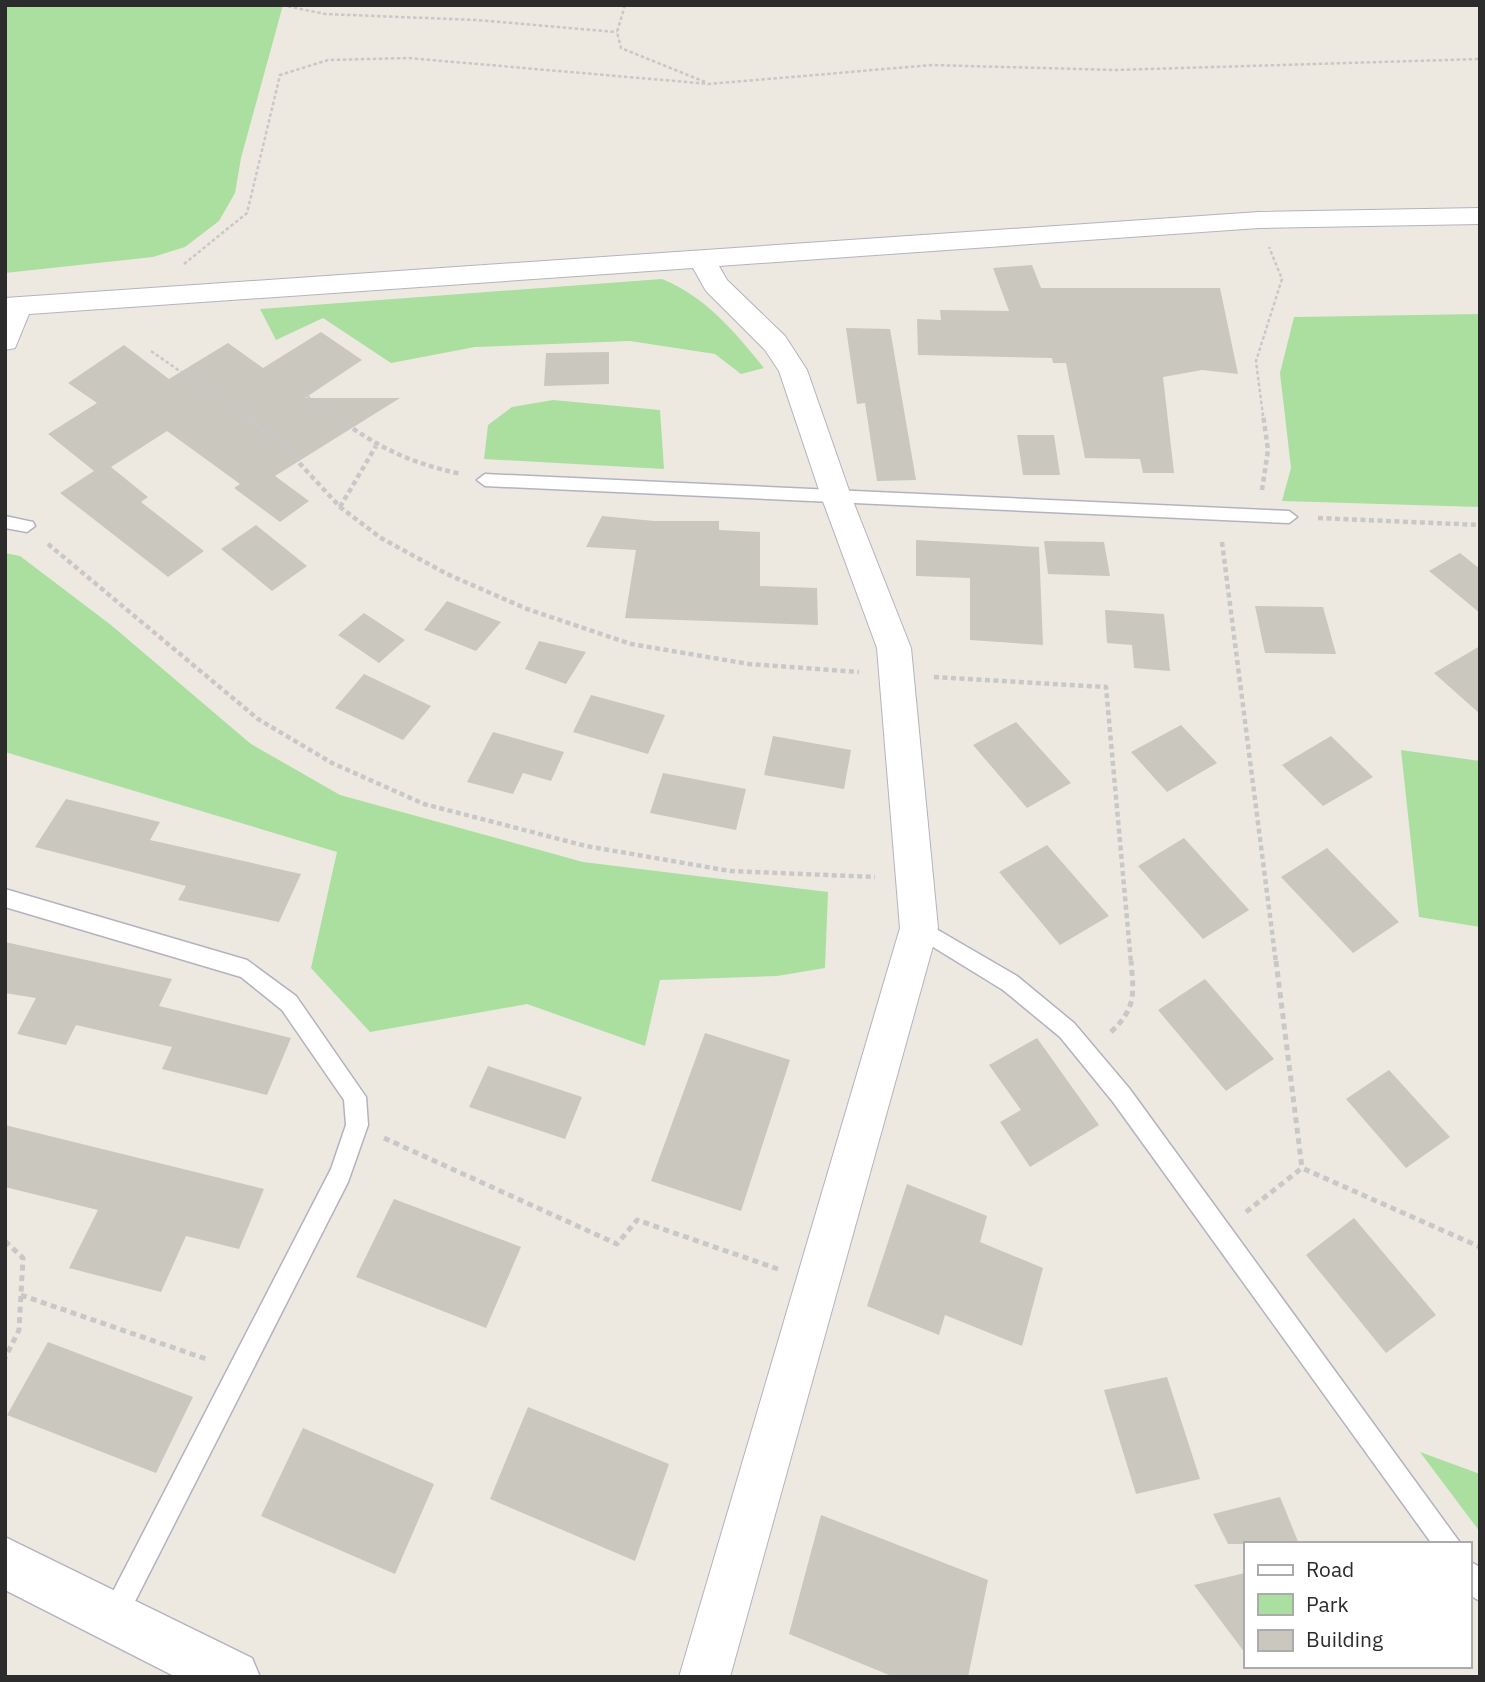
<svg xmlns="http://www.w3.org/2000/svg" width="1485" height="1682" font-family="'IBM Plex Sans',sans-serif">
	<rect width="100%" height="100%" fill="#ede9e0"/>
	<path fill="#aadfa0" d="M5 5H283L241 158 235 193 219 221 185 247 153 257 5 273Z
		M662 279C706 297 735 332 764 368L741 374 715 354 630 341 475 347 391 363 323 318 276 340 260 309Z
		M1480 314V507L1282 501 1291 468 1280 373 1294 317Z
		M553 400 660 410 664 469 484 459 488 425 512 407Z
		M5 553 20 556 111 625 251 744 340 795 583 862 828 892 825 968 777 976 660 980 645 1046 527 1004 370 1032 311 968 337 852 5 752Z
		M1401 750 1480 761V927L1419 917Z
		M1420 1452 1480 1474V1532Z"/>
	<path fill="#c9c7be" d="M1032 265 1041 288H1220L1238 374 1202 370 1163 377 1174 473H1143L1140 459 1085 458 1066 363H1053L1052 358 918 355 917 319 941 320 940 310 1009 311 993 268Z
		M846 328 890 329 916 480 877 481 865 403 857 404Z
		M321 332 362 360 305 398H400L275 476 309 501 280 522 234 488 240 484 167 431 111 467 148 497 141 502 204 551 168 577 60 493 94 471 48 434 97 403 68 383 124 345 169 379 228 343 263 368Z
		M609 352V384L544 386 546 353Z
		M1017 435H1054L1060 475H1023Z
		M602 516 654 521H719V530L760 532V586L817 588 818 625 625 618 636 550 586 547Z
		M256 525 307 566 272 591 221 549Z
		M916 540 1039 547 1043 645 970 640V578L916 576Z
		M1044 541 1104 542 1110 576 1048 574Z
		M1460 553 1480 569V613L1429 571Z
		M447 601 501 622 476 651 424 630Z
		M1255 606 1323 607 1336 654 1265 653Z
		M1105 610 1164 614 1170 671 1134 668 1132 645 1107 643Z
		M364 613 405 640 379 663 338 635Z
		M539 641 586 652 566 684 525 669Z
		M1480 646V714L1434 673Z
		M364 674 431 706 403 740 335 708Z
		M591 695 665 715 648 754 573 732Z
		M1016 722 1071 783 1027 808 973 745Z
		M1181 725 1217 763 1167 792 1131 752Z
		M493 732 564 752 551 781 523 773 513 794 467 782Z
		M773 736 851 750 844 789 764 775Z
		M1331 736 1373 777 1323 806 1282 765Z
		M663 773 746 789 736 830 650 813Z
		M66 799 160 822 150 840 301 874 279 922 178 900 186 886 35 847Z
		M1184 838 1249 910 1203 939 1138 866Z
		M1047 845 1109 916 1060 945 999 872Z
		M1327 848 1399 922 1353 953 1281 877Z
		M5 942 172 979 159 1006 291 1038 267 1095 162 1069 172 1047 76 1025 66 1045 17 1034 36 998 5 993Z
		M1205 979 1274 1059 1226 1091 1158 1010Z
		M705 1033 790 1060 741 1211 651 1181Z
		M1037 1038 1099 1125 1030 1167 1000 1122 1021 1110 989 1065Z
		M488 1066 582 1097 565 1139 469 1107Z
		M1389 1070 1450 1137 1406 1168 1346 1099Z
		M5 1125 264 1189 239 1249 186 1236 161 1292 69 1268 98 1210 5 1187Z
		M907 1184 987 1216 980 1242 1043 1268 1022 1346 945 1315 939 1335 867 1306Z
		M394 1199 521 1247 486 1328 356 1277Z
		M1354 1218 1436 1315 1386 1353 1306 1255Z
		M48 1342 193 1397 156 1473 7 1415Z
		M1167 1377 1200 1479 1136 1494 1104 1390Z
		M528 1407 669 1464 635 1561 490 1499Z
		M303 1428 434 1484 395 1574 261 1516Z
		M1280 1497 1299 1544H1228L1213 1514Z
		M821 1515 988 1580 968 1677H894L789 1634Z
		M1245 1573V1653L1194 1585Z"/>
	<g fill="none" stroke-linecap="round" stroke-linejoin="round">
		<defs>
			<path id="service" d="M485 474 1289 511 1297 517 1289 523 485 486 477 480Z
				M5 516 33 522 35 526 27 532 5 528Z
				M5 889 247 960 296 996 366 1097 368 1125 348 1182 123 1625 114 1629 105 1625 101 1616 105 1607 331 1169 346 1125 344 1100 282 1010 241 977 5 907Z
				M919 919 1017 976 1074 1023 1129 1088 1461 1544H1432L1113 1102 1060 1037 1003 990 912 934 909 928 912 922Z
				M1469 1561 1480 1567V1601L1469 1595Z"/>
			<path id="minor" d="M1480 208V224L1259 228 719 266 727 280 785 336 807 370 851 496 911 648 938 928 730 1677H679L900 928 877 648 821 496 779 371 765 350 706 291 693 268 29 314 15 348 5 350V298L1259 212Z"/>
			<path id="tertiary" d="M5 1537 252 1658 260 1677H176L5 1590Z"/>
		</defs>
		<use href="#service" stroke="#b3b3bf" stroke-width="3"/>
		<use href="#minor" stroke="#b3b3bf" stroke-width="2"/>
		<use href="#tertiary" stroke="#b3b3bf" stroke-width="3"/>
		<path stroke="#c8c8c8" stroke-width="2.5" stroke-dasharray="3.5 2.5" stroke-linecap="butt" d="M282 5 325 14 476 20 617 32
			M625 5 617 32 621 48 705 82
			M184 264 247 213 280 75 328 60 408 58 709 84 932 65 1115 70 1480 59
			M151 351 244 416
			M307 396 335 416
			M1263 416 1256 361 1282 279 1269 247"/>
		<path stroke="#c8c8c8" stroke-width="4.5" stroke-dasharray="5 3.5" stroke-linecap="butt" d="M241 414 279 441 340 507 381 538 447 574 527 609 631 644 749 664 859 672
			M332 414C378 447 406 462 461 474
			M1262 490 1268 450 1263 414
			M340 507 376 446
			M1318 518 1480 525
			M1222 542 1276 963
			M48 544 258 719 332 763 424 804 586 846 730 871 875 877
			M934 677 1106 687 1131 963"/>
		<path stroke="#c8c8c8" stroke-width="5" stroke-dasharray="6 4.5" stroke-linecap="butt" d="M1276 961 1302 1168
			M1111 1032C1136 1008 1134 995 1131 961
			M384 1138 617 1244 637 1220 778 1269
			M1246 1212 1302 1168 1480 1247
			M5 1241 23 1258 19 1330 5 1358
			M21 1295 209 1360"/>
		<use href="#service" fill="#fff" fill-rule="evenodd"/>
		<use href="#minor" fill="#fff" fill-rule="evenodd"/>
		<use href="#tertiary" fill="#fff" fill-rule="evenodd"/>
	</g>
	<rect width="1485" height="1682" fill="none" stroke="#2c2c2c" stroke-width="14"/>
	<rect x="1244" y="1542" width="228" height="126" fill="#ffffff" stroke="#ababab" stroke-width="2"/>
	<rect x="1258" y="1565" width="35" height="10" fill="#ffffff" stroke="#ababab" stroke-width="2"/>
	<text x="1306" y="1577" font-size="21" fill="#2c2c2c">Road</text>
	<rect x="1258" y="1594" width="35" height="21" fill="#aadfa0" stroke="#ababab" stroke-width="2"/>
	<text x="1306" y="1612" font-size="21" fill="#2c2c2c">Park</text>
	<rect x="1258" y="1630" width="35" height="21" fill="#c9c7be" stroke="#ababab" stroke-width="2"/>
	<text x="1306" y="1647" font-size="21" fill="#2c2c2c">Building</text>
</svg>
